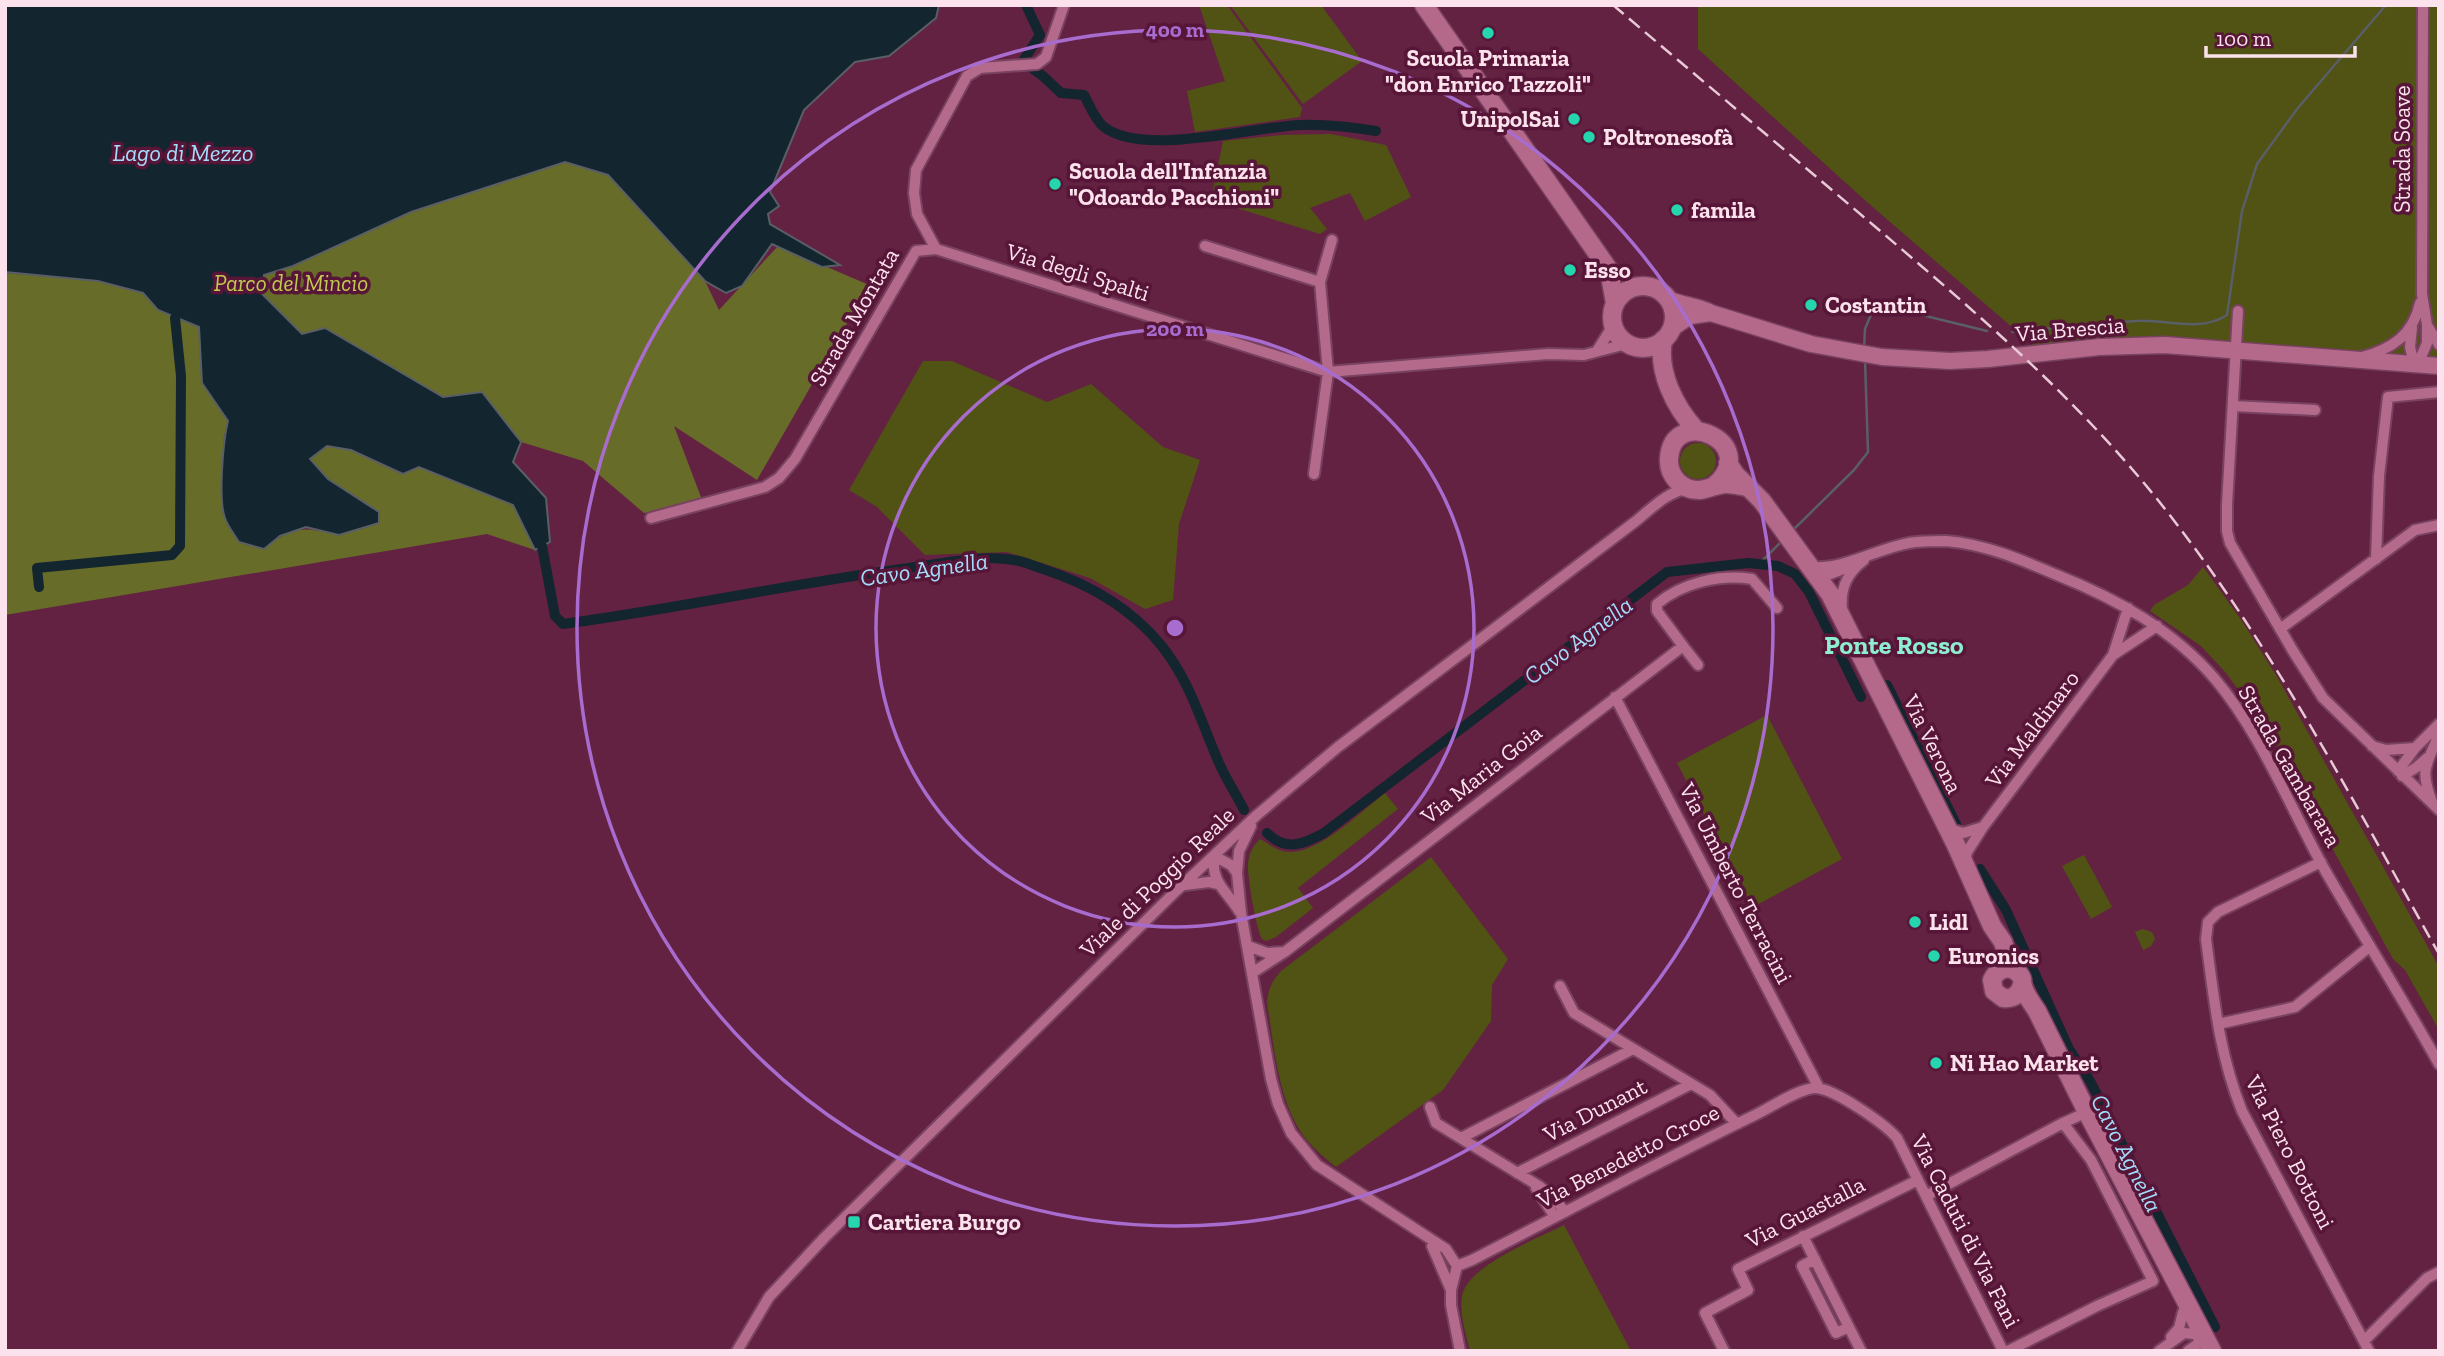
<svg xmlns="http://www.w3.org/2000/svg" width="2444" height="1356" font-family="'Zilla Slab',serif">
	<rect width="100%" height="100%" fill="#632242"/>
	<path fill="#505313" d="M1199 5H1227L1302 108 1300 117 1195 132 1187 91 1225 81Z
		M1230 5H1321L1362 61 1303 104Z
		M1698 5H2439V366L2192 347 2042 353 1868 203 1698 49Z
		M1331 134 1386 145 1411 197 1365 221 1350 193 1310 208 1327 229 1320 234 1211 200 1223 141 1281 135Z
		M923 361H952L1047 402 1091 384 1163 447 1200 460 1179 524 1173 600 1145 609 1090 578 1007 552 925 555 877 507 849 490Z
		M1680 461a18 18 0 1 1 36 0a18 18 0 1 1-36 0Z
		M2203 567 2240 618 2276 675 2439 967V1030L2405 970 2393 959 2267 729 2226 673 2201 646 2150 611 2154 605 2188 585Z
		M1767 715 1842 859 1753 907 1677 763Z
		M1385 793 1398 809 1298 888 1313 908 1276 937 1266 941 1262 939C1256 928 1247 876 1248 863 1249 853 1253 846 1260 839 1270 845 1278 852 1290 852 1319 853 1362 811 1385 793Z
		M2084 855 2112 907 2091 919 2062 866Z
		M1431 857 1508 959 1492 985 1491 1021 1443 1090 1336 1167C1322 1156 1308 1144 1299 1129 1277 1092 1274 1044 1267 1003 1268 989 1272 981 1281 971Z
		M2143 929 2152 932 2155 939 2151 946 2143 950 2135 932Z
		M1564 1225 1631 1351H1470C1466 1334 1459 1314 1462 1296 1468 1265 1537 1239 1564 1225Z"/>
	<path fill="#686c29" d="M565 162 607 175 705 281 719 310 778 246 869 285 757 480 674 426 704 505 644 513 583 461 521 442 482 393 443 397 325 328 302 335 262 294 264 275 293 266 411 212Z
		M5 273 98 281 143 293 158 310 199 327 202 383 228 421 224 437 221 493 264 549C293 525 304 527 339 535L379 512 328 479 310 458 327 446 351 450 403 474 418 466 513 505 535 550 487 534 5 615Z"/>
	<path fill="#13252e" stroke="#595e67" stroke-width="2" d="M5 5H939L936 18 889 56 855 62 804 110 770 192 779 206 768 214 770 224 840 265 822 267 772 244 742 286 726 293 705 281 608 175 565 162 411 212 293 266 264 275 262 294 302 334 325 328 443 397 482 392 521 442 513 462 546 498 550 542 535 550 513 505 419 467 403 474 351 450 327 446 310 459 328 479 379 512V523L339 535 306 527 280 536 264 549 239 542C235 535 228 527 225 518 218 500 223 441 228 421L202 383 199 327 158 310 143 293 98 281 5 272Z"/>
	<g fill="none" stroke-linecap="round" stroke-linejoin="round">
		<path stroke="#595e67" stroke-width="2.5" d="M2012 332C2054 328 2095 323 2137 321 2167 319 2200 333 2227 315L2242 211 2257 164 2297 109 2386 5
			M1864 349 1865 329 1872 312 1889 307 1987 331
			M1791 532 1854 470 1868 452 1865 360
			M1759 564 1782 541"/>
		<path stroke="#13252e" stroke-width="10" d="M1026 5 1040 35 1023 61 1044 77 1061 93 1084 95C1089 104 1095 120 1104 127 1143 157 1251 127 1300 125 1326 124 1351 127 1376 131
			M542 546 555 616 563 624C676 609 788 584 902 569 932 565 984 554 1013 560 1023 561 1033 566 1043 569 1089 584 1130 607 1161 645 1190 681 1201 722 1219 763 1226 779 1236 794 1244 810
			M39 587 37 568 172 555 180 546 181 376 175 318
			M1887 685 1956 824
			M1267 833C1286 852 1304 844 1324 833L1667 572 1748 563 1778 566 1795 574 1809 592 1861 697
			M1980 869 2006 910 2069 1049 2090 1081 2215 1327"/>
		<defs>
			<path id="minor" d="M2423 5 2422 294 2427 325 2439 345
				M1205 246 1320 282
				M936 249 1328 372 1548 354 1584 355 1626 344
				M2238 311 2227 505V531L2230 543 2293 651 2323 698 2439 810
				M2412 328 2410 347 2414 364
				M1597 351 1609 332 1612 322
				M2362 357C2392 349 2413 335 2420 303
				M2418 364 2427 343V327
				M2233 406 2315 410
				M1314 474 1328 372 1320 282 1332 240
				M651 518 765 487 779 478 795 459 916 251 936 249 917 214 914 193 916 170 967 76 980 68 1037 64 1046 57 1064 5
				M2376 559 2379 476 2388 397 2439 392
				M1812 567C1846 569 1876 549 1909 543 1920 541 1935 541 1946 541 1985 544 2022 560 2057 575 2117 599 2173 630 2215 679 2260 732 2292 811 2326 872 2363 936 2403 999 2439 1064
				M1817 574H1830L1851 566
				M1842 609C1840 588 1847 573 1864 560
				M2280 629 2415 530 2439 525
				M1683 646 1657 611V604C1682 583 1719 574 1752 579L1777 608
				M2113 655 2157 626
				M1615 697 1819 1088
				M2372 746 2386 750 2415 748 2439 724
				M2398 771 2415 748
				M2402 776 2417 767 2427 758
				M2432 802C2419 768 2427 765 2439 734
				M1251 826 1239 851 1237 873 1241 913 1271 1079 1278 1104 1291 1133 1317 1165 1446 1249 1457 1266 1451 1290
				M1947 828 1963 833 1983 827
				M1214 856C1211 883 1226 890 1239 911
				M1214 856 1231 865 1237 873
				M1965 862 1967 852 1983 827 2113 655 2128 608
				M2321 862 2218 912 2208 922 2206 939C2214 999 2219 1054 2242 1111L2369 1351
				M1185 885 1209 882 1218 884
				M1248 946 1267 953 1284 952
				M1252 973 1286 951 1683 646 1698 665
				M1560 986 1574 1013 1710 1095 1737 1124
				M2218 1024 2295 1007 2369 947
				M1430 1107 1436 1123 1539 1186 1553 1197 1565 1212
				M2063 1123 2087 1112
				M1461 1138 1633 1049
				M1517 1173 1691 1084
				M1536 1188 1555 1217
				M1926 1196 2063 1123 2091 1160 2153 1281 2097 1306 2008 1351
				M1803 1236 1861 1351
				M1432 1246 1451 1290V1305L1460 1351
				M1815 1259 1802 1266 1836 1333 1849 1327
				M1457 1266 1472 1260C1566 1212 1658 1162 1753 1116 1768 1109 1801 1087 1816 1088 1835 1089 1885 1124 1897 1138L2003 1351
				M2171 1337 2179 1328 2183 1312
				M2364 1341 2427 1278 2439 1272
				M737 1351 769 1297 825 1237 1176 891 1257 815 1338 747 1636 521C1653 507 1667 492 1689 488
				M1724 1351 1705 1313 1748 1290 1738 1269 1918 1180
				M2159 1351 2184 1333 2194 1334 2201 1339
				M2188 1351 2199 1343 2198 1332"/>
			<path id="secondary" d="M1668 299C1682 306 1697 305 1711 313L1811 344 1882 357 1950 361 1988 359 2099 347 2165 345 2439 366
				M1671 329 1690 316 1710 313"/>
			<path id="primary" d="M1424 5 1609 270 1615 303
				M1612 317a31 31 0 1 1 62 0a31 31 0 1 1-62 0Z
				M1663 340C1657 372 1675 407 1696 430
				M1728 463 1735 474 1762 501 1830 594 1956 845 1992 926 2003 942 2012 969
				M1715 485C1763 443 1672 403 1669 459 1668 476 1682 491 1700 490 1709 489 1717 484 1726 484 1733 484 1741 486 1748 487
				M2022 985C2019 995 2013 999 2003 998L1994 991 1992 980C1997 969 2011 963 2020 975 2024 981 2021 979 2023 986 2025 995 2032 1003 2037 1011L2087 1112 2212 1351"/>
		</defs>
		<use href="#minor" stroke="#784260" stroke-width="14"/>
		<use href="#secondary" stroke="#784260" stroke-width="19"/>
		<use href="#primary" stroke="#784260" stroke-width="21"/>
		<use href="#minor" stroke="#b46a8b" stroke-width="10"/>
		<use href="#secondary" stroke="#b4698b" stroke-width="16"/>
		<use href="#primary" stroke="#b5698a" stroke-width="18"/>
		<path stroke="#e8c9d6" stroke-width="2.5" stroke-dasharray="14 7" stroke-linecap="butt" d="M1613 5C1699 78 1786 151 1872 224 1971 308 2070 392 2153 494 2268 636 2350 796 2439 954"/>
	</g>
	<g fill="none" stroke="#a86ccf" stroke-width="3.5">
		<circle cx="1175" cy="628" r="299"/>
		<circle cx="1175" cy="628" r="598"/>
	</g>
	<g fill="#25d5ae" stroke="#571638" stroke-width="2.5">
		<circle cx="1488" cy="33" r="7"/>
		<circle cx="1574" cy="119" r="7"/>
		<circle cx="1589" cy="137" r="7"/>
		<circle cx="1055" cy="184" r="7"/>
		<circle cx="1677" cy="210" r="7"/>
		<circle cx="1570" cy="270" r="7"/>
		<circle cx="1811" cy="305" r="7"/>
		<circle cx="1915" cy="922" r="7"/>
		<circle cx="1934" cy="956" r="7"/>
		<circle cx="1936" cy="1063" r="7"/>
		<rect x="847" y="1215" width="14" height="14" rx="3.5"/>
	</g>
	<g text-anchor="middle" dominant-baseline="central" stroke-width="7" stroke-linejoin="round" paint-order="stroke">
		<g font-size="23" font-weight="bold" fill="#fce2ec" stroke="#571638" text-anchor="start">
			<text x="1488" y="58" text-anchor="middle">Scuola Primaria<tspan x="1488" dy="26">"don Enrico Tazzoli"</tspan></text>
			<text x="1560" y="119" text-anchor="end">UnipolSai</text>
			<text x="1603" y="137">Poltronesofà</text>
			<text x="1069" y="171">Scuola dell'Infanzia<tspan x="1069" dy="26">"Odoardo Pacchioni"</tspan></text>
			<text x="1691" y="210">famila</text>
			<text x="1584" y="270">Esso</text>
			<text x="1825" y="305">Costantin</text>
			<text x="1929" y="922">Lidl</text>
			<text x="1948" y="956">Euronics</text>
			<text x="1950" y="1063">Ni Hao Market</text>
			<text x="868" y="1222">Cartiera Burgo</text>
		</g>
		<g font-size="23" fill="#fce2ec" stroke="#571638">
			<text transform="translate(2402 149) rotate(-90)">Strada Soave</text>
			<text transform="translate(1078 272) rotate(17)">Via degli Spalti</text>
			<text transform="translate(854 317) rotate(-60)">Strada Montata</text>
			<text transform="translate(2070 329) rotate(-5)">Via Brescia</text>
			<text transform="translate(2032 729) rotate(-53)">Via Maldinaro</text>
			<text transform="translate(1933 744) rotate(64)">Via Verona</text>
			<text transform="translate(2290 766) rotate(60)">Strada Gambarara</text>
			<text transform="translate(1481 774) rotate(-38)">Via Maria Goia</text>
			<text transform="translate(1157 882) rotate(-44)">Viale di Poggio Reale</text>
			<text transform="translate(1736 883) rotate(63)">Via Umberto Terracini</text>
			<text transform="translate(1595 1110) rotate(-27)">Via Dunant</text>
			<text transform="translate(2290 1152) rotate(63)">Via Piero Bottoni</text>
			<text transform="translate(1628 1156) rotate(-27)">Via Benedetto Croce</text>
			<text transform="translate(1805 1212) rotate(-27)">Via Guastalla</text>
			<text transform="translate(1966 1231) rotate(63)">Via Caduti di Via Fani</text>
		</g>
		<g font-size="23" font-style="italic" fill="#c1c950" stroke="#571638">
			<text x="291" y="283">Parco del Mincio</text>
		</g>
		<g font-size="24" font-style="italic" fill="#a4dcfb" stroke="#571638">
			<text x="183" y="152">Lago di Mezzo</text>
			<text transform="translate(924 569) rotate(-8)">Cavo Agnella</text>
			<text transform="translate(1578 640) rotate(-37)">Cavo Agnella</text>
			<text transform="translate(2127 1153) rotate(63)">Cavo Agnella</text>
		</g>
		<g font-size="26" font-weight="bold" fill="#8eeed1" stroke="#571638">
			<text x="1894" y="645">Ponte Rosso</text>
		</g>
	</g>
	<circle cx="1175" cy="628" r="10" fill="#a86ccf" stroke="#571638" stroke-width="3.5"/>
	<g font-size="21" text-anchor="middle" font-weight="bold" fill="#a86ccf" stroke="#571638" stroke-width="7" stroke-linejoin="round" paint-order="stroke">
		<text x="1175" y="37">400 m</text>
		<text x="1175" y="336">200 m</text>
	</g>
	<rect width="2444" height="1356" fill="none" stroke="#fce2ec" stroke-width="14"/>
	<path d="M2206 46v10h149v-10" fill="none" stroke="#fce2ec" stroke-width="3.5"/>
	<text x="2216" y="46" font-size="21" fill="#fce2ec" stroke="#571638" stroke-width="5" paint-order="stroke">100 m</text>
</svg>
